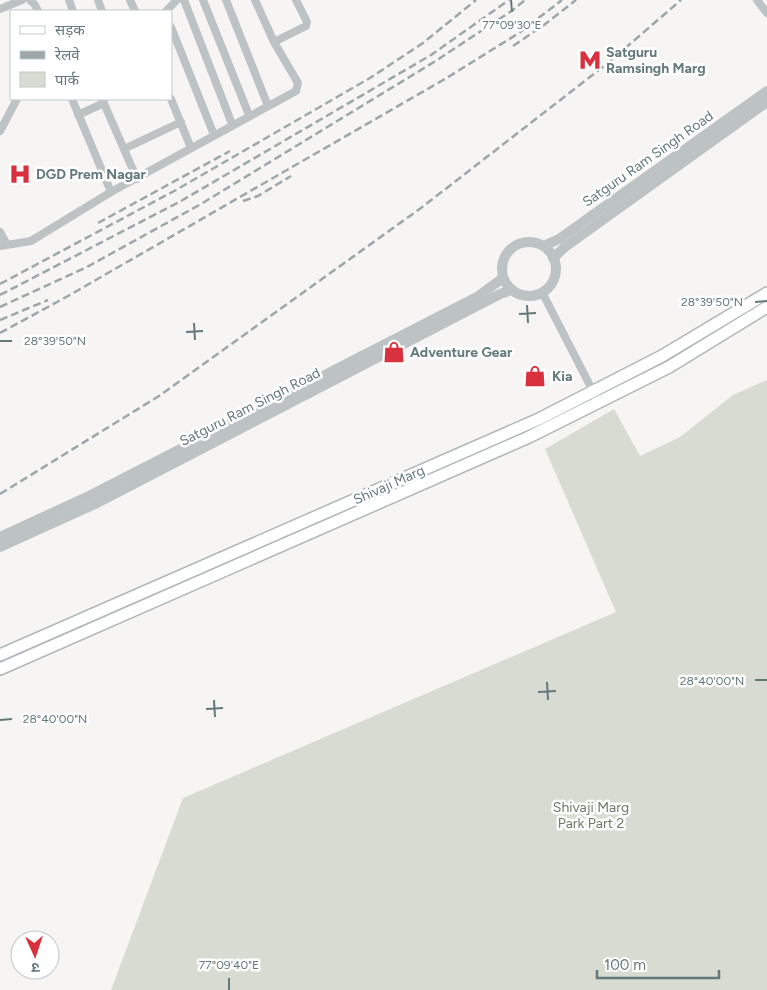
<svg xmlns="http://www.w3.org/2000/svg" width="767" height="990" viewBox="0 0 767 990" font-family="Figtree,'Noto Sans Devanagari',sans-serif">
<rect width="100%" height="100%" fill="#f6f5f3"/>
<!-- green -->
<path fill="#d8dbd2" d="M767,380v610h-656l72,-192 433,-186 -71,-163 69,-40 26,47 40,-19 53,-42z"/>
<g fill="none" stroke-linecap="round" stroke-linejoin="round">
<!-- secondary casing -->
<g stroke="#afb8b9" stroke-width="14">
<g id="secondary">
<path d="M0,655l539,-236 123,-63 105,-63"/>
<path d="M0,669l529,-232 140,-70 98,-60"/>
</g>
</g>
<!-- minor -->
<g stroke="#bdc3c4" stroke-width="8">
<path d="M30,0l5,5 3,6"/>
<path d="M69,0l4,11"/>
<path d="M98,0l4,11"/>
<path d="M130,0l5,11"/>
<path d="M184,0l48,124"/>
<path d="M203,0l46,115"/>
<path d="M226,0l42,106"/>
<path d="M757,0l10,13"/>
<path d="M0,9l22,-9"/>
<path d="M166,11l11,-11"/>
<path d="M171,27l43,108"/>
<path d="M274,42l32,-16 1,-4 -11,-22"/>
<path d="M72,99l39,93"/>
<path d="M102,99l35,80"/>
<path d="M171,99l20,49"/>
<path d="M78,115l26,-12"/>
<path d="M0,131l17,-32"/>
<path d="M124,149l57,-27"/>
<path d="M0,232l6,11"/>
<path d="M0,246l31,-5 80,-49 185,-101 2,-8 -24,-41 -19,-42"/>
<path d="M542,292l57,111"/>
</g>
<!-- tertiary -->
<g stroke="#bdc3c4" stroke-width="10">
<circle cx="529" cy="269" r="27"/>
<path d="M544,246l15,-7 208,-148"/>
<path d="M553,258l12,-11 202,-145"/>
<path d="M0,537l91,-42 386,-198 26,-19"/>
<path d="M0,547l95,-43 405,-210 12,-4"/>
</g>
<!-- secondary -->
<use href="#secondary" stroke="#fff" stroke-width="11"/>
<!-- rail -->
<g stroke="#9da7a9" stroke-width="2.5" stroke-dasharray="8 4" stroke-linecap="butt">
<path d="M513,46l31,-21 32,-25"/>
<path d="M243,201l15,-5 33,-20"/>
<path d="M98,223l132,-72"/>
<path d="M0,284l176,-94 194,-112 53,-35 53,-43"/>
<path d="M0,295l181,-94 250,-146 78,-55"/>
<path d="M0,307l87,-40 114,-63 233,-142 79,-52 12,-10"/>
<path d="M0,320l48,-20"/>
<path d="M0,333l68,-37 377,-217 74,-46 43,-33"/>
<path d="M0,494l159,-98 262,-188 187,-145 73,-63"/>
</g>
</g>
<!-- ticks -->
<path fill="none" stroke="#63797c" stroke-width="2" d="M511,0l1,12M755,302l12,-1M527,305l1,18M519,314l17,-1M194,323l1,17M186,332l17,-1M0,341h12M755,680h12M547,682l1,18M538,692l18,-1M214,700l1,17M206,709l17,-1M0,720l12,-1M229,978v12"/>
<!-- icons -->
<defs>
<g id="metro-bare" transform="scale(1.725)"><path d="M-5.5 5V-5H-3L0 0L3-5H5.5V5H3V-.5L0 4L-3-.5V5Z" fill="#d8303c" stroke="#fff" stroke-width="2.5" paint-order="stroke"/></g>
<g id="hospital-bare" transform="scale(1.725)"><path d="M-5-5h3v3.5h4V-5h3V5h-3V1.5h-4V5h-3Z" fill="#d8303c" stroke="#fff" stroke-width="2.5" paint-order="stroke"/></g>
<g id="shop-bare" transform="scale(1.725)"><path d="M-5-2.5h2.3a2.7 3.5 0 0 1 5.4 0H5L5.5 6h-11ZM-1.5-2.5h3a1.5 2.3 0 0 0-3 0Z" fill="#d8303c" stroke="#fff" stroke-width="2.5" paint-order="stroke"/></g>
</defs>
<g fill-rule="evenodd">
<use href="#metro-bare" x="590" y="60"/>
<use href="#hospital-bare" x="20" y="174"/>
<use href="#shop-bare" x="394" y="352"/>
<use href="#shop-bare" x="535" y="376"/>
</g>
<g text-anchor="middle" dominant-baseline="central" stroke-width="5" stroke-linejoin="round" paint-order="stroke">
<!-- poi labels -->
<g font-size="14" font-weight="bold" fill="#63797c" stroke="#fff" text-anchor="start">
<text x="606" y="52">Satguru<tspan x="606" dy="16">Ramsingh Marg</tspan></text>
<text x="36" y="174">DGD Prem Nagar</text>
<text x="410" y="352">Adventure Gear</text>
<text x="552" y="376">Kia</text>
</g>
<!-- street labels -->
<g font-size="14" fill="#63797c" stroke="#fff">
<text transform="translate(648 159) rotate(-35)">Satguru Ram Singh Road</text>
<text transform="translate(250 407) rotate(-27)">Satguru Ram Singh Road</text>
<text transform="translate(389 485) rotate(-24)">Shivaji Marg</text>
</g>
<!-- park labels -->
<g font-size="14" fill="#6f7a65" stroke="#fff">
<text x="591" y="807">Shivaji Marg<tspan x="591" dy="16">Park Part 2</tspan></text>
</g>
</g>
<g font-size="12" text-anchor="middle" fill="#63797c" stroke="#fff" stroke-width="5" stroke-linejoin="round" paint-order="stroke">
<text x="512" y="29">77°09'30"E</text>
<text x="712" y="306">28°39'50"N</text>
<text x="55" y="345">28°39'50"N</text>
<text x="712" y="685">28°40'00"N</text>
<text x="55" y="723">28°40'00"N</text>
<text x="229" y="969">77°09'40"E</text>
</g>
<!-- legend -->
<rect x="10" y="10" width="162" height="90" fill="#ffffff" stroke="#c1c9cb"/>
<rect x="20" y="26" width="25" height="8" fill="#ffffff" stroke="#c1c9cb"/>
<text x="55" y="35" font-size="15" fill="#63797c">सड़क</text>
<rect x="20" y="51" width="25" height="8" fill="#9da7a9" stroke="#c1c9cb"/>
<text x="55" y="60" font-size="15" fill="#63797c">रेलवे</text>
<rect x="20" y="72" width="25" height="15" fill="#d8dbd2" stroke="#c1c9cb"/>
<text x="55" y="85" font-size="15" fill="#63797c">पार्क</text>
<!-- north arrow -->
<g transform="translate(35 955) rotate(177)"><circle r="24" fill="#ffffff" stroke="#c1c9cb"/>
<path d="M0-4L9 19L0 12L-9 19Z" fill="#d8303c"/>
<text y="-8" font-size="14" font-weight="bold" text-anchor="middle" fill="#63797c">उ</text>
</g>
<!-- scale -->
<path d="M597 970v8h122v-8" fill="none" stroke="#63797c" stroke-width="2.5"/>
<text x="604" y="970" font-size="15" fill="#63797c" stroke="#ffffff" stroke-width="4" paint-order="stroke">100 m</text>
</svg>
